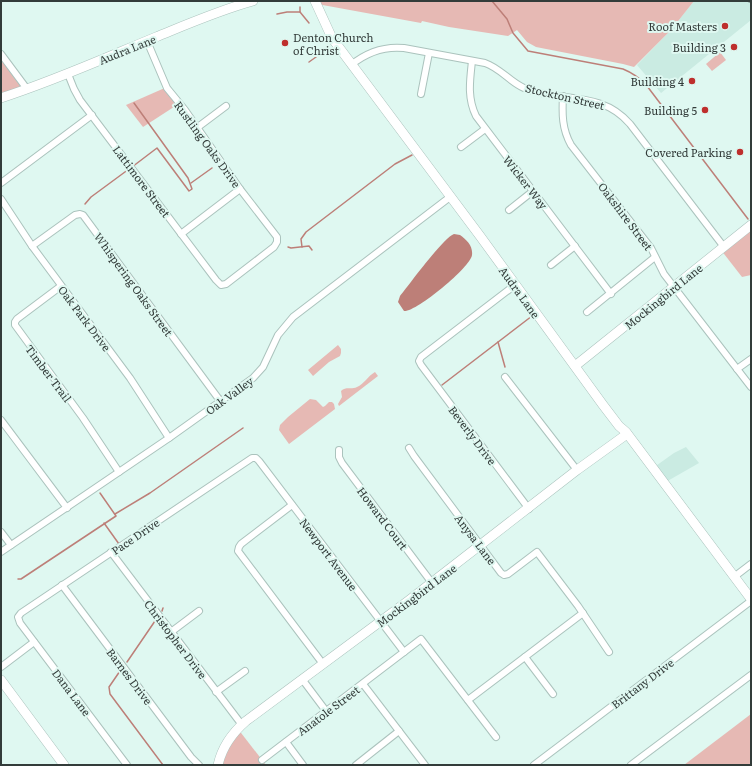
<svg xmlns="http://www.w3.org/2000/svg" width="752" height="766" viewBox="0 0 752 766" font-family="Literata,serif">
<rect width="100%" height="100%" fill="#dff8f1"/>
<!-- built -->
<g fill="#caebe2">
<path d="M694,1h57v19l-90,73 -24,-28 34,-35z"/>
<path d="M686,447l13,16 -35,20 -11,-15 21,-15z"/>
</g>
<!-- green -->
<g fill="#e6b9b4">
<path d="M315,1h379l-23,29 -37,37 -11,-3 -87,-17 -9,-5 -10,-12 -9,6 -59,-9 -27,-6 -1,2 -104,-19z"/>
<path d="M720,52l6,8 -14,11 -6,-7z"/>
<path d="M1,54l26,35 -26,9z"/>
<path d="M167,87l13,16 -37,24 -17,-22z"/>
<path d="M751,225v50l-9,2 -21,-27z"/>
<path d="M338,345l3,4v4l-1,3 -11,6 -16,14 -5,-6z"/>
<path d="M375,372l3,4 -39,30 -1,-2 4,-7 -1,-6c5,-5 10,-1 16,-4 7,-3 11,-11 18,-15z"/>
<path d="M310,399l6,1 7,7 2,-1 4,-4h3l2,2 1,5 -46,35 -10,-14 1,-5 8,-8z"/>
<path d="M751,714v51h-67z"/>
<path d="M238,729l28,36h-48z"/>
</g>
<!-- water -->
<path fill="#bd7f78" d="M454,234l6,1c7,5 13,11 12,20 -1,12 -57,58 -68,56l-6,-9 2,-6c9,-11 43,-58 54,-62z"/>
<g fill="none" stroke-linecap="round" stroke-linejoin="round">
<!-- stream -->
<g stroke="#bd7f78" stroke-width="1.5">
<path d="M492,1l15,18 6,14 15,18 95,18c10,4 17,9 24,17l101,133"/>
<path d="M300,7v5l9,11"/>
<path d="M277,14l10,-2h13"/>
<path d="M309,62l14,-10h10"/>
<path d="M132,167l25,-19 32,43 3,-2 -4,-11 -54,-75"/>
<path d="M191,183l21,-15"/>
<path d="M85,204l6,-7 38,-28"/>
<path d="M288,247l3,1 18,-2 3,4"/>
<path d="M302,247l-1,-8 5,-7 89,-68 17,-9"/>
<path d="M498,342l7,25"/>
<path d="M442,385l90,-69"/>
<path d="M115,514l35,-21 93,-65"/>
<path d="M104,523l15,21"/>
<path d="M18,579h3l95,-63 -16,-23"/>
<path d="M162,611l1,-3"/>
<path d="M127,662l28,-41"/>
<path d="M120,671l-11,16 1,7 53,71"/>
</g>
<!-- street casing -->
<g stroke="#abc3bd" stroke-width="8">
<g id="street">
<path d="M1,54l26,35"/>
<path d="M472,61c-2,19 -5,37 4,55l135,178"/>
<path d="M351,65c16,-13 33,-19 53,-17l81,15c15,5 25,19 39,25 37,15 77,2 106,36l94,123"/>
<path d="M68,74l6,15 6,11 136,180 5,5 5,-1 48,-37 3,-5v-5l-37,-48 -55,-79 -18,-22 -20,-47"/>
<path d="M421,94l8,-41"/>
<path d="M563,96c-1,18 -1,33 8,49l80,103 13,26 87,113"/>
<path d="M198,127l28,-21"/>
<path d="M461,147l24,-18"/>
<path d="M1,183l91,-68"/>
<path d="M1,199l31,47 98,132 39,60"/>
<path d="M509,210l24,-19"/>
<path d="M181,234l59,-45"/>
<path d="M32,246l43,-31 5,-1 3,1 138,187"/>
<path d="M551,265l24,-19"/>
<path d="M515,285l-94,72 -2,4 2,4 108,144"/>
<path d="M61,286l-44,33 -2,3v3l68,93 36,54"/>
<path d="M587,312l68,-55"/>
<path d="M737,369l14,-10"/>
<path d="M505,377l72,93"/>
<path d="M1,420l66,88"/>
<path d="M409,448l5,8 87,117 3,2 4,-1 29,-22 41,54 31,46"/>
<path d="M339,450v7l3,6 90,120"/>
<path d="M292,505l-51,39 -2,3 -1,4 85,113"/>
<path d="M1,532l10,13"/>
<path d="M1,552l168,-114 84,-60 10,-11 15,-32 15,-18 157,-120"/>
<path d="M111,552l131,173"/>
<path d="M734,577l17,-13"/>
<path d="M62,585l129,172 8,8"/>
<path d="M171,632l28,-21"/>
<path d="M525,657l28,37"/>
<path d="M1,667l33,-25"/>
<path d="M302,679l24,32"/>
<path d="M363,684l62,81"/>
<path d="M216,692l29,-21"/>
<path d="M468,700l115,-87"/>
<path d="M286,742l17,23"/>
<path d="M262,760l159,-121 75,98"/>
<path d="M127,765l-107,-142 -2,-6 3,-4 231,-155h4l3,3 145,191"/>
<path d="M356,765l43,-34"/>
<path d="M534,765l217,-164"/>
<path d="M631,765l120,-90"/>
</g>
</g>
<!-- secondary casing -->
<g stroke="#abc3bd" stroke-width="10">
<g id="secondary">
<path d="M315,1l17,37 148,198 123,169 16,21 7,6 125,167"/>
<path d="M1,98c53,-17 104,-40 155,-61 32,-13 64,-27 97,-36"/>
<path d="M575,366l176,-141"/>
<path d="M1,680l63,85"/>
<path d="M218,765c4,-18 14,-32 28,-44l162,-120 169,-131 50,-36"/>
</g>
</g>
<!-- street -->
<use href="#street" stroke="#fff" stroke-width="6"/>
<!-- secondary -->
<use href="#secondary" stroke="#fff" stroke-width="9"/>
<!-- rail casing -->
<g stroke="#778682" stroke-width="3">
<path id="rail" d="M749,1l2,1"/>
</g>
<!-- rail -->
<use href="#rail" stroke="#dff8f1" stroke-width="1.5" stroke-dasharray="4.5" stroke-linecap="butt"/>
</g>
<!-- markers -->
<g fill="#be2f2d" stroke="#dff8f1" stroke-width="1.5">
<circle cx="725" cy="26" r="4"/>
<circle cx="285" cy="43" r="4"/>
<circle cx="734" cy="47" r="4"/>
<circle cx="692" cy="81" r="4"/>
<circle cx="705" cy="110" r="4"/>
<circle cx="740" cy="152" r="4"/>
</g>
<g text-anchor="middle" dominant-baseline="central" stroke-width="4" stroke-linejoin="round" paint-order="stroke">
<!-- poi labels -->
<g font-size="11" fill="#333c3a" stroke="#dff8f1" text-anchor="end">
<text x="717" y="26">Roof Masters</text>
<text x="293" y="37" text-anchor="start">Denton Church<tspan x="293" dy="13">of Christ</tspan></text>
<text x="726" y="47">Building 3</text>
<text x="684" y="81">Building 4</text>
<text x="697" y="110">Building 5</text>
<text x="732" y="152">Covered Parking</text>
</g>
<!-- street labels -->
<g font-size="11" fill="#333c3a" stroke="#dff8f1">
<text transform="translate(127 49) rotate(-22)">Audra Lane</text>
<text transform="translate(565 96) rotate(13)">Stockton Street</text>
<text transform="translate(208 144) rotate(54)">Rustling Oaks Drive</text>
<text transform="translate(142 181) rotate(53)">Lattimore Street</text>
<text transform="translate(526 182) rotate(52)">Wicker Way</text>
<text transform="translate(626 216) rotate(53)">Oakshire Street</text>
<text transform="translate(134 284) rotate(54)">Whispering Oaks Street</text>
<text transform="translate(520 292) rotate(54)">Audra Lane</text>
<text transform="translate(663 296) rotate(-39)">Mockingbird Lane</text>
<text transform="translate(85 318) rotate(53)">Oak Park Drive</text>
<text transform="translate(49 373) rotate(53)">Timber Trail</text>
<text transform="translate(229 395) rotate(-36)">Oak Valley</text>
<text transform="translate(473 435) rotate(53)">Beverly Drive</text>
<text transform="translate(383 518) rotate(53)">Howard Court</text>
<text transform="translate(135 536) rotate(-34)">Pace Drive</text>
<text transform="translate(476 539) rotate(53)">Anysa Lane</text>
<text transform="translate(329 554) rotate(53)">Newport Avenue</text>
<text transform="translate(416 595) rotate(-37)">Mockingbird Lane</text>
<text transform="translate(176 639) rotate(53)">Christopher Drive</text>
<text transform="translate(130 676) rotate(53)">Barnes Drive</text>
<text transform="translate(642 683) rotate(-37)">Brittany Drive</text>
<text transform="translate(72 692) rotate(53)">Dana Lane</text>
<text transform="translate(328 710) rotate(-37)">Anatole Street</text>
</g>
</g>
<!-- border -->
<rect width="752" height="766" fill="none" stroke="#333c3a" stroke-width="4"/>
</svg>
